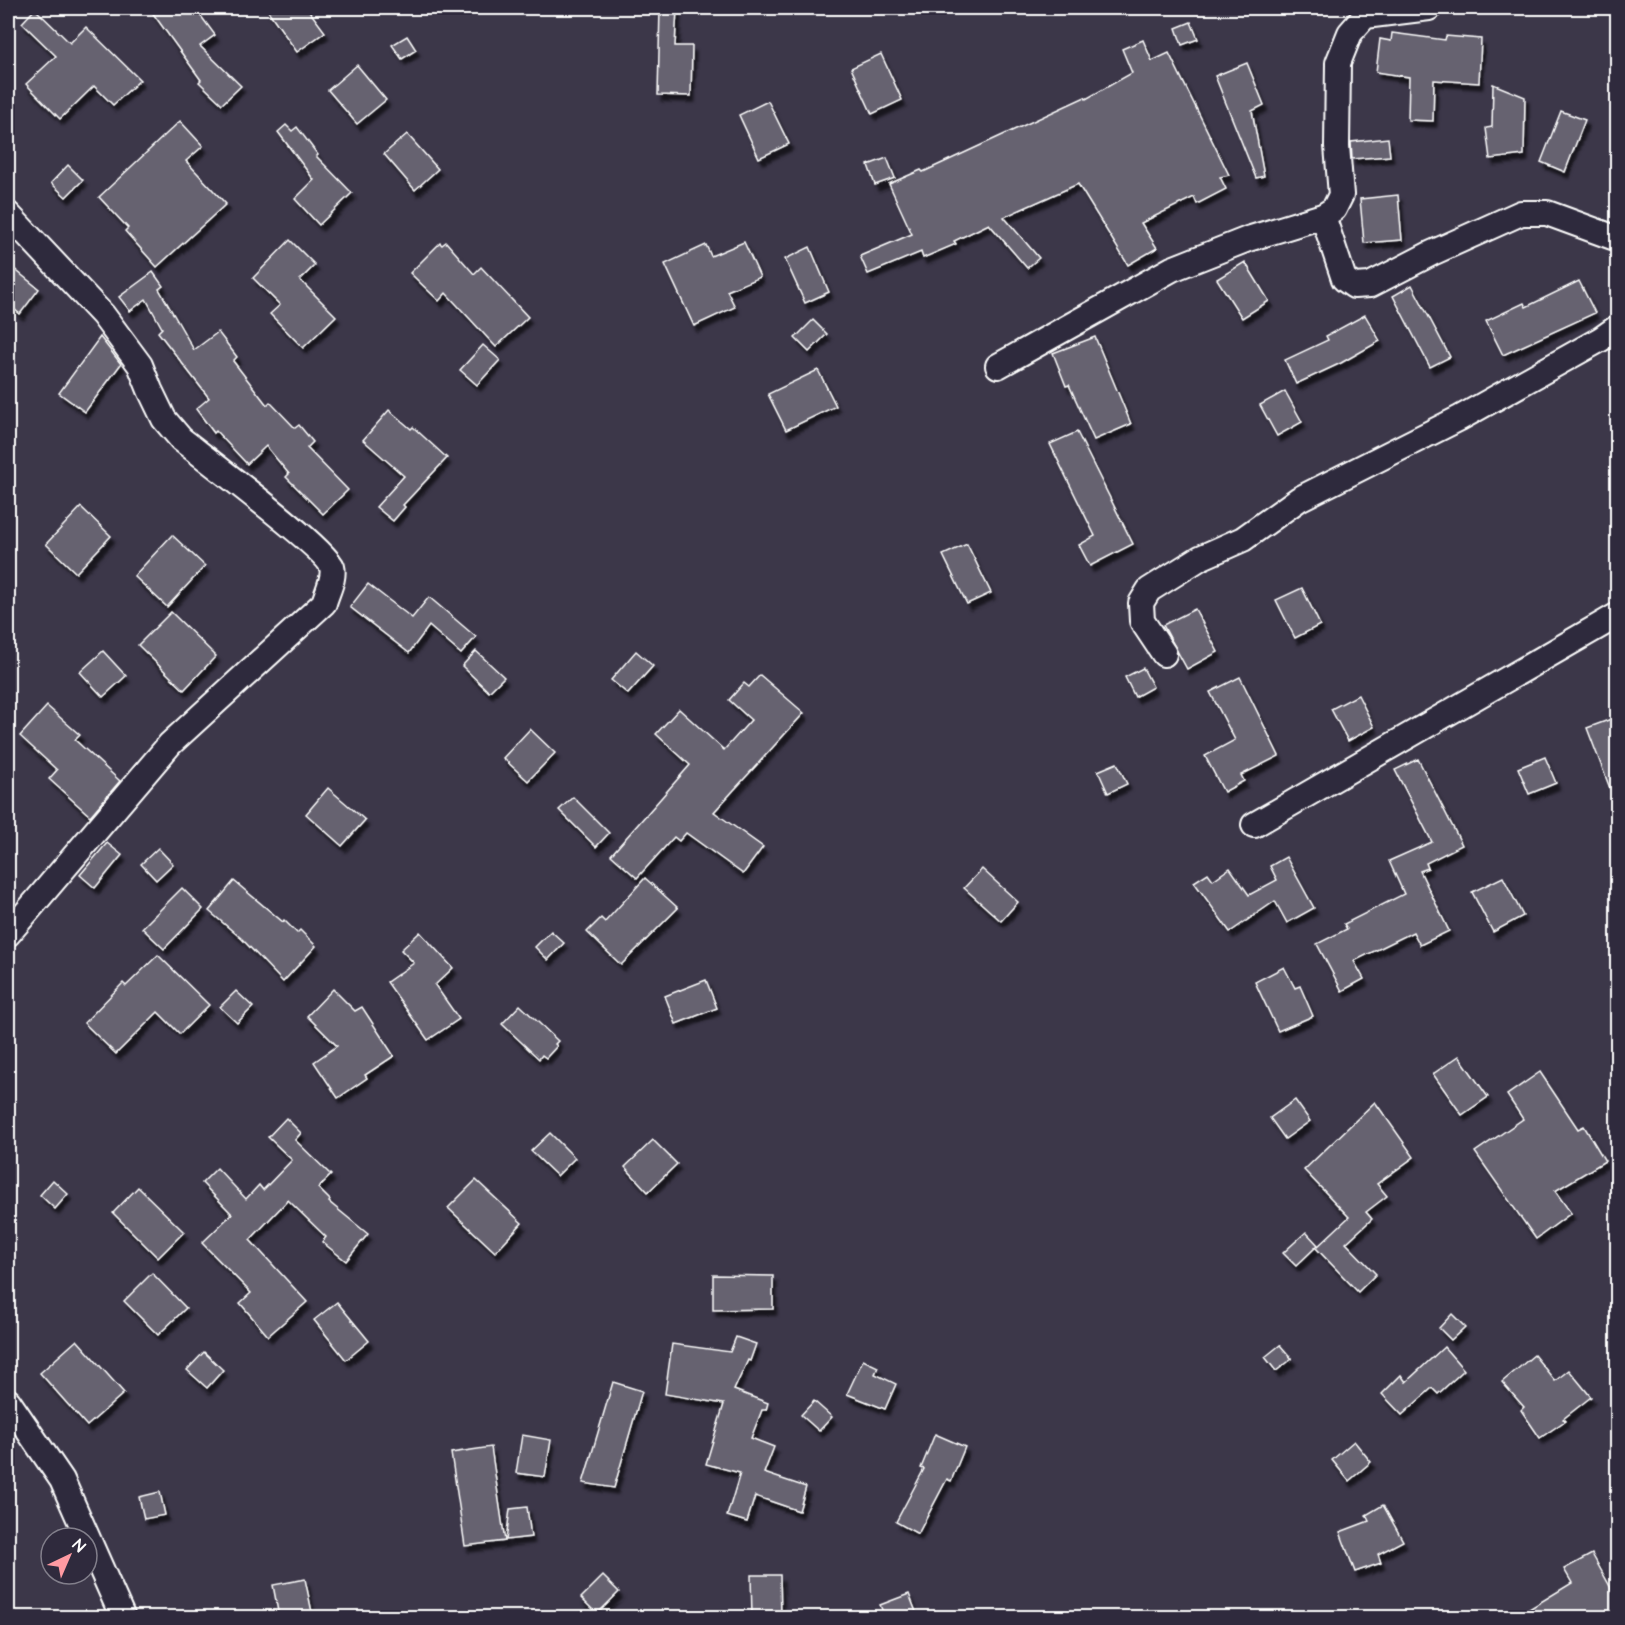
<svg xmlns="http://www.w3.org/2000/svg" width="1625" height="1625" viewBox="0 0 1625 1625" font-family="'Architects Daughter',sans-serif">
<defs>
<filter id="shadow"><feDropShadow dx="3.5" dy="6" stdDeviation="1.5" flood-color="#0009"/></filter>
</defs>
<rect width="100%" height="100%" fill="#3c3749"/>
<filter id="ink" filterUnits="userSpaceOnUse"><feTurbulence type="fractalNoise" baseFrequency=".0167" numOctaves="2"/><feDisplacementMap in="SourceGraphic" scale="12" xChannelSelector="R" yChannelSelector="G"/><feConvolveMatrix kernelMatrix="1 2 1 2 8 2 1 2 1" color-interpolation-filters="sRGB"/></filter>
<g filter="url(#ink)">
<!-- building -->
<g fill="#666270" stroke="#fff" stroke-width="1.5" filter="url(#shadow)">
<path d="M149,8h46l20,27 -15,11 41,40 -19,18 -23,-22 2,-2z"/>
<path d="M266,8h41l18,24 -28,20z"/>
<path d="M660,8h17l-2,38h17l-1,50 -33,-1z"/>
<path d="M35,9l35,34 16,-16 54,53 -27,25 -19,-19 -34,33 -34,-35 30,-28 -34,-33z"/>
<path d="M1191,22l7,17 -16,6 -6,-17z"/>
<path d="M1392,33l53,7 1,-4 35,3 -2,44 -45,-3 -1,41 -25,-1 1,-43 -33,-5 4,-33 11,2z"/>
<path d="M407,36l9,14 -14,9 -10,-14z"/>
<path d="M1143,40l9,21 17,-8 60,122 -9,2 6,12 -29,15 -3,-7 -53,26 16,25 -29,17 -50,-81 -74,33 35,41 -12,10 -38,-44 -35,17 2,3 -33,14 -2,-6 -53,22 -8,-18 52,-22 -23,-50 32,-14 2,2 162,-75 1,2 46,-26 -10,-24z"/>
<path d="M881,54l21,46 -30,14 -21,-46z"/>
<path d="M1247,63l17,42 -12,6 12,65 -8,2 -41,-102z"/>
<path d="M357,65l29,35 -29,24 -29,-34z"/>
<path d="M1493,84l32,13 -1,58 -34,4 -4,-31 6,-1z"/>
<path d="M768,101l21,43 -30,14 -20,-43z"/>
<path d="M1561,111l24,9 -20,52 -24,-10z"/>
<path d="M180,121l23,25 -17,15 40,43 -69,63 -32,-36 3,-3 -29,-31z"/>
<path d="M286,125l6,6 5,-4 21,28 -2,1 36,37 -33,32 -24,-26 19,-19 -36,-48z"/>
<path d="M407,134l31,35 -23,21 -31,-36z"/>
<path d="M1388,138l2,18 -38,3 -1,-17z"/>
<path d="M887,158l8,20 -20,7 -7,-20z"/>
<path d="M68,165l15,15 -17,17 -15,-14z"/>
<path d="M1398,195l4,45 -38,3 -4,-44z"/>
<path d="M290,240l25,25 -15,15 36,36 -33,32 -33,-34 10,-9 -27,-27z"/>
<path d="M446,242l28,32 7,-7 47,50 -32,30 -50,-54 -7,8 -29,-28 30,-30 2,2z"/>
<path d="M744,242l16,35 -33,14 8,16 -41,19 -29,-62 41,-19 5,11z"/>
<path d="M810,247l19,45 -24,11 -20,-44z"/>
<path d="M1245,262l24,39 -27,17 -25,-39z"/>
<path d="M8,264l31,25 -19,25 -12,-10z"/>
<path d="M153,272l10,14 -4,3 35,61 24,-18 19,25 -4,4 34,44 3,-3 25,26 4,-3 14,17 -6,6 41,42 -25,24 -37,-37 3,-3 -23,-28 -19,18 -31,-33 -2,2 -18,-24 13,-11 -51,-66 4,-4 -16,-29 -16,12 -11,-14z"/>
<path d="M1579,281l16,32 -92,42 -17,-34 38,-18 2,4z"/>
<path d="M1412,285l38,72 -20,10 -37,-71z"/>
<path d="M1365,315l15,26 -39,22 -45,21 -11,-24 43,-20 -2,-4z"/>
<path d="M813,320l14,14 -18,18 -14,-14z"/>
<path d="M100,337l21,27 -36,48 -26,-19z"/>
<path d="M1095,337l36,87 -37,16 -25,-55 -3,1 -13,-33z"/>
<path d="M483,345l17,15 -23,25 -17,-15z"/>
<path d="M818,370l18,36 -50,24 -18,-36z"/>
<path d="M1285,391l17,31 -25,14 -17,-31z"/>
<path d="M389,410l22,19 2,-2 34,31 -44,47 2,2 -12,14 -17,-14 28,-31 -41,-36z"/>
<path d="M1077,432l56,112 -43,22 -11,-21 16,-9 -45,-92z"/>
<path d="M81,507l30,29 -35,37 -30,-29z"/>
<path d="M172,535l33,31 -38,41 -33,-31z"/>
<path d="M967,544l24,49 -24,11 -24,-49z"/>
<path d="M368,584l44,34 17,-21 47,40 -15,17 -32,-28 -20,27 -59,-46z"/>
<path d="M1302,588l18,37 -25,13 -19,-38z"/>
<path d="M1195,609l23,43 -31,17 -24,-44z"/>
<path d="M171,612l45,44 -32,34 -46,-45z"/>
<path d="M103,651l23,25 -23,21 -23,-25z"/>
<path d="M476,651l28,26 -15,15 -27,-26z"/>
<path d="M636,651l17,15 -25,28 -17,-14z"/>
<path d="M1143,668l10,19 -18,10 -10,-20z"/>
<path d="M760,675l44,38 -90,99 49,35 -20,27 -57,-41 -7,8 -5,-4 -37,41 -26,-23 79,-90 -34,-31 23,-25 45,41 27,-30 -22,-20 15,-17 5,4z"/>
<path d="M1240,677l39,79 -38,19 3,6 -20,11 -19,-36 30,-16 -25,-48z"/>
<path d="M1358,695l16,32 -26,14 -17,-32z"/>
<path d="M47,706l33,29 -5,5 45,41 -30,35 -41,-37 8,-9 -37,-34z"/>
<path d="M1614,718l3,9 -1,77 -29,-76z"/>
<path d="M530,729l25,24 -27,28 -25,-23z"/>
<path d="M1545,757l11,26 -27,11 -11,-26z"/>
<path d="M1418,759l44,86 -36,18 2,5 -8,3 29,60 -29,14 -7,-13 -59,29 10,18 -22,12 -25,-47 30,-15 -3,-5 60,-30 -15,-33 43,-19 -37,-72z"/>
<path d="M1117,763l10,21 -19,9 -10,-22z"/>
<path d="M328,788l37,32 -23,26 -36,-32z"/>
<path d="M573,797l36,36 -13,14 -37,-37z"/>
<path d="M107,843l15,12 -27,33 -15,-13z"/>
<path d="M158,848l15,16 -17,16 -15,-16z"/>
<path d="M1286,857l28,51 -27,15 -12,-22 -45,31 -36,-50 14,-9 5,7 17,-12 19,27 28,-15 -7,-14z"/>
<path d="M982,869l36,33 -17,19 -37,-33z"/>
<path d="M1503,877l20,39 -30,16 -21,-40z"/>
<path d="M645,878l33,30 -57,57 -34,-33 14,-14 4,4z"/>
<path d="M234,881l49,41 1,-2 13,13 3,-3 16,16 -33,36 -41,-43 -33,-28z"/>
<path d="M182,888l21,21 -39,40 -22,-21z"/>
<path d="M551,931l13,12 -16,17 -13,-13z"/>
<path d="M420,932l33,36 -18,17 24,34 -31,21 -41,-58 27,-19 -13,-13z"/>
<path d="M158,955l51,50 -29,29 -22,-22 -42,42 -32,-31 39,-40 3,3z"/>
<path d="M1284,967l11,21 5,-2 13,30 -35,15 -23,-49z"/>
<path d="M706,980l11,28 -41,16 -11,-28z"/>
<path d="M333,989l22,22 7,-4 32,49 -29,19 2,3 -29,20 -24,-36 23,-16 -30,-30z"/>
<path d="M236,991l17,16 -16,16 -17,-16z"/>
<path d="M520,1005l38,36 -3,3 2,2 -11,12 -4,-3 -3,4 -37,-35z"/>
<path d="M1459,1056l29,41 -26,18 -29,-41z"/>
<path d="M1540,1072l38,57 6,-3 21,35 -50,30 16,22 -35,26 -61,-87 48,-33 -16,-24z"/>
<path d="M1295,1100l15,21 -25,18 -15,-21z"/>
<path d="M1375,1102l39,55 -37,27 10,12 -21,16 6,7 -26,24 30,31 -18,18 -42,-44 33,-31 -45,-47z"/>
<path d="M286,1118l15,15 -6,7 36,35 -13,13 12,12 -1,2 39,32 -22,27 -24,-19 4,-5 -38,-37 -38,40 57,62 -39,34 -28,-33 11,-10 -49,-50 30,-29 -30,-31 15,-15 29,31 13,-14 4,5 29,-30 -24,-23z"/>
<path d="M550,1133l25,25 -18,18 -26,-25z"/>
<path d="M653,1140l24,24 -29,28 -23,-25z"/>
<path d="M53,1180l15,14 -13,15 -15,-14z"/>
<path d="M476,1180l46,43 -27,29 -47,-44z"/>
<path d="M138,1187l46,45 -26,26 -45,-45z"/>
<path d="M1306,1232l12,13 -22,21 -13,-13z"/>
<path d="M152,1273l34,35 -28,27 -34,-34z"/>
<path d="M713,1275l60,1v33l-60,1z"/>
<path d="M337,1302l32,39 -23,19 -32,-40z"/>
<path d="M1452,1314l13,13 -14,13 -12,-12z"/>
<path d="M736,1337l20,7 -6,17 -2,-1 -14,30 34,13 -2,7h-4l-11,28 23,9 -10,26 42,14 -7,24 -44,-15 -8,26 -20,-6 13,-43 -34,-9 18,-60 -59,-10 7,-50 58,8z"/>
<path d="M77,1340l47,53 -37,33 -47,-53z"/>
<path d="M1280,1345l12,14 -16,12 -11,-14z"/>
<path d="M1444,1347l20,23 -26,24 -6,-6 -30,27 -20,-21 19,-19 5,7z"/>
<path d="M204,1352l19,18 -16,18 -20,-18z"/>
<path d="M1534,1355l21,26 14,-11 22,27 -28,22 2,2 -25,17 -19,-28 3,-3 -22,-25z"/>
<path d="M863,1360l15,7 -3,7 21,10 -11,25 -38,-15z"/>
<path d="M613,1382l29,9 -28,97 -31,-5z"/>
<path d="M814,1401l18,16 -13,14 -18,-16z"/>
<path d="M935,1434l30,13 -14,34 -4,-2 -29,55 -22,-12 28,-53 -3,-1z"/>
<path d="M522,1435l29,5 -6,37 -29,-4z"/>
<path d="M1354,1441l17,21 -22,19 -17,-21z"/>
<path d="M491,1447l14,94 -40,5 -14,-93z"/>
<path d="M160,1492l5,23 -21,4 -5,-22z"/>
<path d="M1383,1505l20,36 -25,13 3,9 -26,9 -15,-40 29,-11 -3,-6z"/>
<path d="M527,1507l4,30 -25,3 4,-31z"/>
<path d="M1592,1554l25,45v18h-101l56,-34 -8,-14z"/>
<path d="M751,1575h29l1,42h-29z"/>
<path d="M603,1576l16,16 -22,22 -16,-16z"/>
<path d="M305,1579l8,38h-34l-6,-32z"/>
<path d="M909,1594l9,23h-33l-5,-12z"/>
</g>
<g fill="none" stroke-linecap="round" stroke-linejoin="round">
<!-- minor casing -->
<g stroke="#fff" stroke-width="28">
<g id="minor">
<path d="M8,214l95,101 37,50 10,25 14,29 17,20c24,19 145,110 151,128 3,11 -5,25 -8,36l-154,141 -162,190"/>
<path d="M1323,216l21,63 10,7 16,-1 62,-32 89,-40h26l71,26"/>
<path d="M998,366l174,-97 76,-30 75,-23 11,-7 7,-14 -4,-49 1,-83 12,-30 15,-17 64,-8"/>
<path d="M1164,654l-22,-33 -1,-18 8,-13 51,-32 43,-19 56,-40 161,-81 141,-79 17,-12"/>
<path d="M1254,825l364,-210"/>
<path d="M8,1401l54,79 61,138"/>
</g>
</g>
<!-- minor -->
<use href="#minor" stroke="#2f2a3d" stroke-width="24"/>
</g>
</g>
<!-- margin -->
<rect width="1625" height="1625" fill="none" stroke="#2f2a3d" stroke-width="30"/>
<rect x="15" y="15" width="1595" height="1595" fill="none" stroke="#fff" stroke-width="2" filter="url(#ink)"/>
<!-- north arrow -->
<g transform="translate(69 1556) rotate(44)"><circle r="28" fill="#2f2a3d" stroke="#827f8b" stroke-width="1.5"/>
<path d="M0-4.5L10 22L0 15L-10 22Z" fill="#ff9aa2"/>
<text y="-9" font-size="16" font-weight="bold" text-anchor="middle" fill="#ffffff">N</text>
</g>
</svg>
